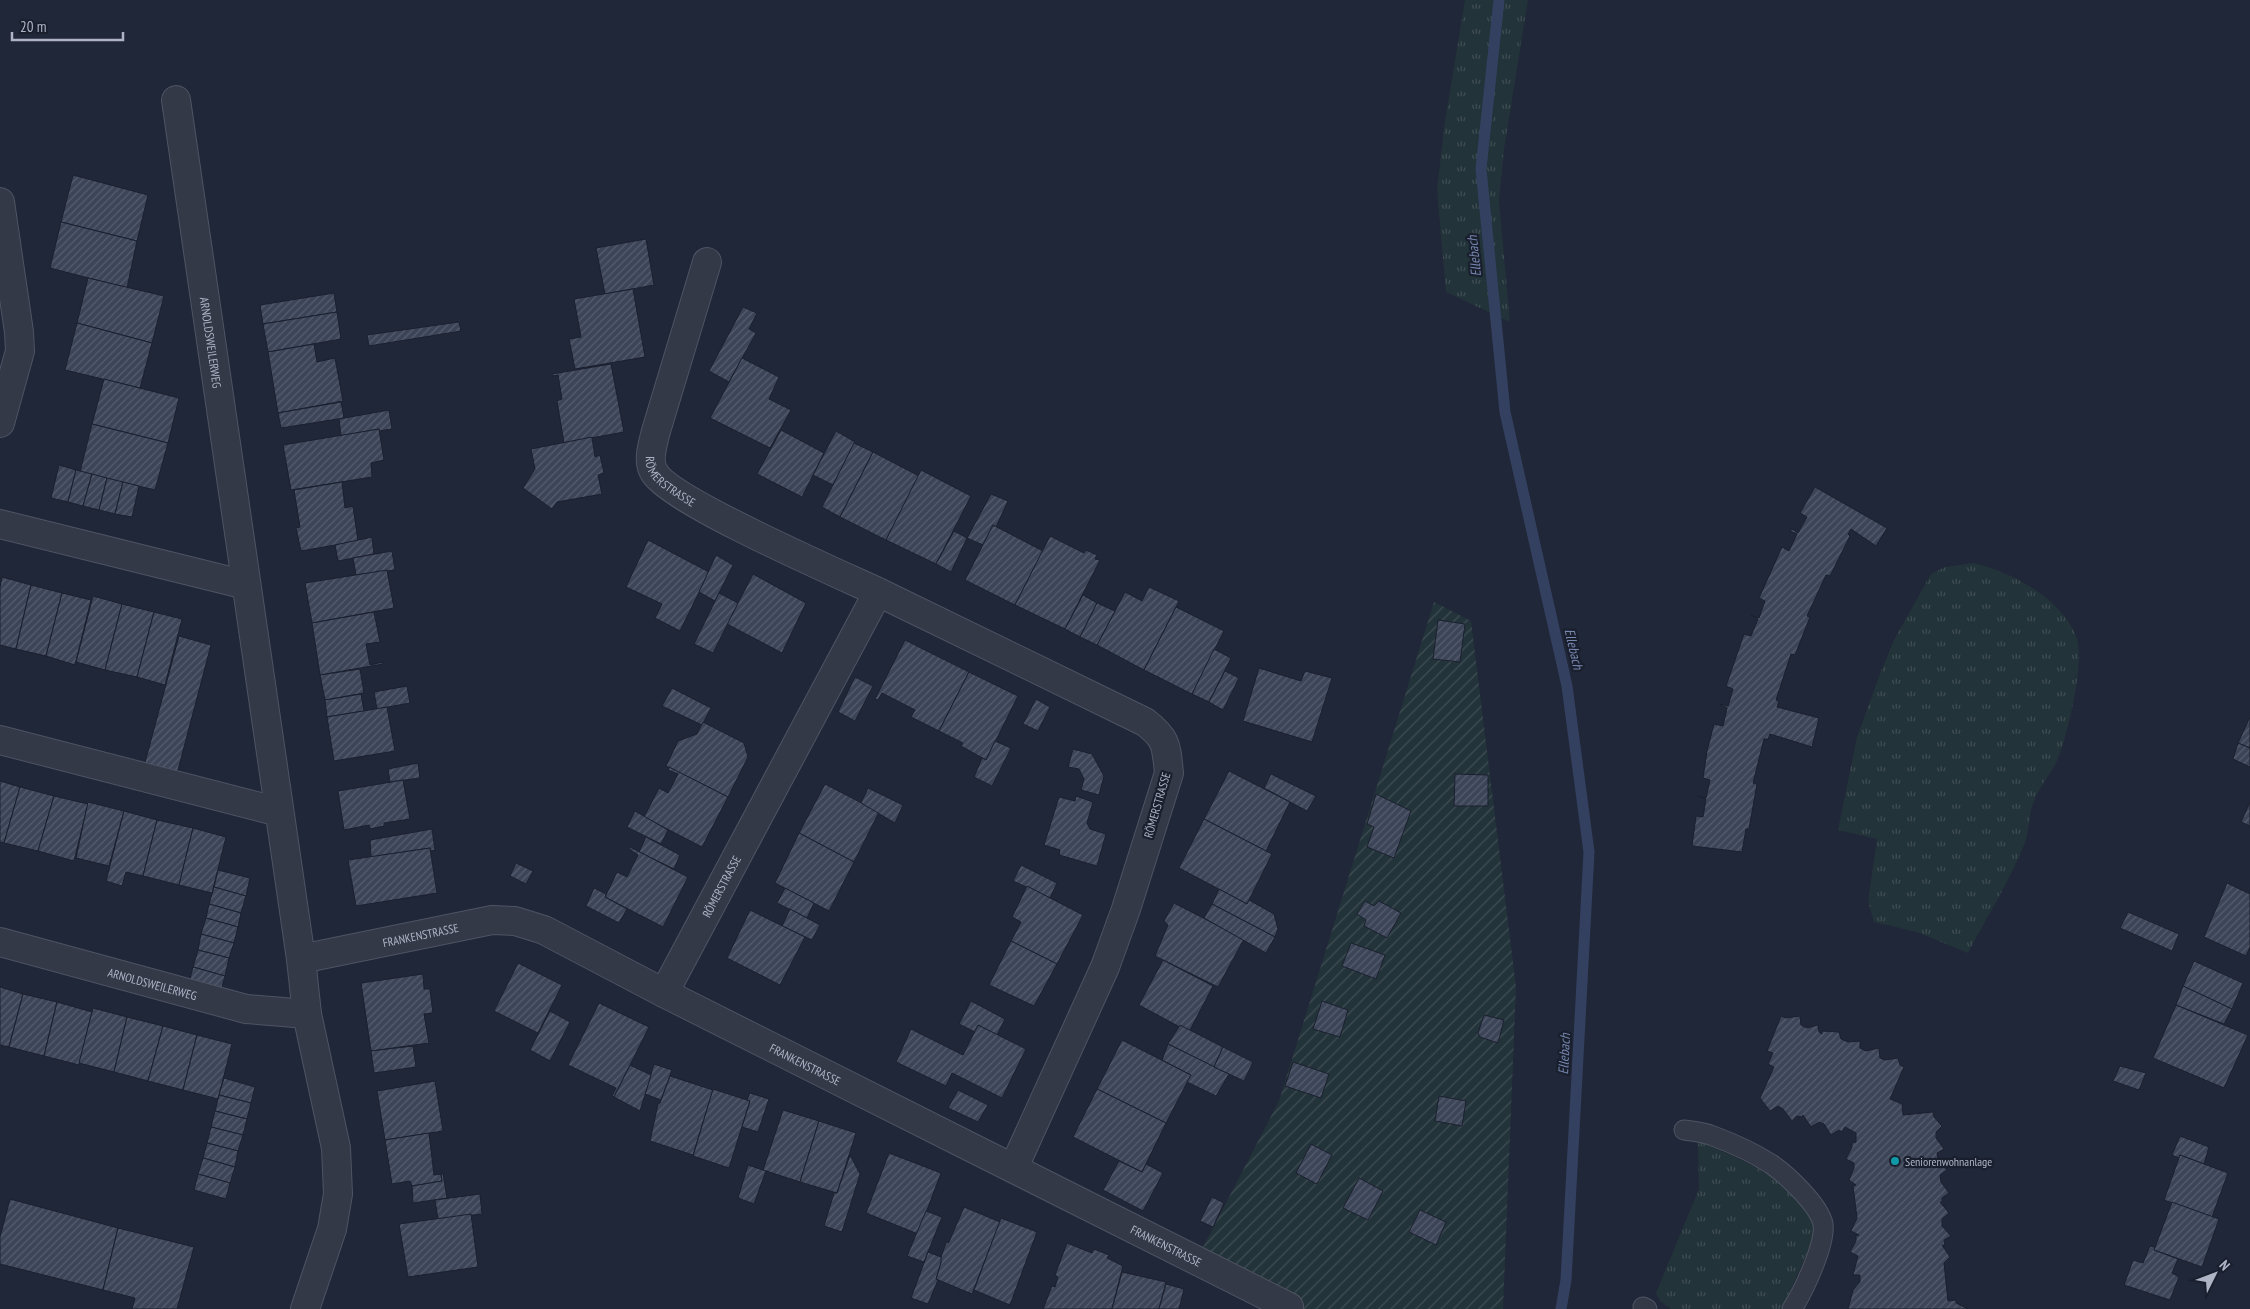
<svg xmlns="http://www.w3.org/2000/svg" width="2250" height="1309" viewBox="0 0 2250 1309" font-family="'PT Sans Narrow',sans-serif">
<defs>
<pattern id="grass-tufts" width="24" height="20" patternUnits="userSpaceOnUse" patternTransform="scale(1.25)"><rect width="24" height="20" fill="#223339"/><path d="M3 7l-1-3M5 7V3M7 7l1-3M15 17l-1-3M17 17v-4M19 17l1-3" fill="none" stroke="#404e54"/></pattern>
<pattern id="garden-furrows" width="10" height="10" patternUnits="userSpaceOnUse" patternTransform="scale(1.25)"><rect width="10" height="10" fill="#223339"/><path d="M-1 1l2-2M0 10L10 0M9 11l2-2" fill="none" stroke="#404e54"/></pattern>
<pattern id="building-hatch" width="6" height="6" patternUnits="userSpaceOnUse" patternTransform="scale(1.25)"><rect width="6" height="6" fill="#3c4458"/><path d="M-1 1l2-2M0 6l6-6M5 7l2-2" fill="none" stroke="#565d6e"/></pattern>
</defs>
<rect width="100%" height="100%" fill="#202738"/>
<!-- grass -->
<g fill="url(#grass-tufts)">
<path d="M1465,0h63l-24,149 -5,52 11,121 -64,-30 -9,-102 8,-69z"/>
<path d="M1974,563c37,9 87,35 102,73 10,23 -9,102 -19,125 -7,14 -18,26 -23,40 -6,14 -4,30 -10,44 -15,37 -37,72 -56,108l-51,-21 -43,-10 -6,-21 9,-62 -39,-9 19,-93 23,-63 14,-34 37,-66 14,-7z"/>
<path d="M1698,1141c40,17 80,32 107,68 6,8 11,14 11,24l-34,76h-111l-11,-8 -4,-8 43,-104z"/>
</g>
<!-- garden -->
<path fill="url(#garden-furrows)" d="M1434,602l37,19 45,366 -13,322h-221l-80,-60 77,-148z"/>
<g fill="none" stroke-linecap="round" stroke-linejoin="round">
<!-- stream -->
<path stroke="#344060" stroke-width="11" d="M1499,0l-18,169 24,243 62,274 22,166 -23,428 -5,29"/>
</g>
<!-- building -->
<g fill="url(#building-hatch)" stroke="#1b202f">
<path d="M73,175l75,20 -11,46 -76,-19z"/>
<path d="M61,222l76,19 -10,47 -77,-20z"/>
<path d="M646,239l8,46 -49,9 -9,-46z"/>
<path d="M88,278l76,18 -12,47 -75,-20z"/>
<path d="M633,289l12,68 -70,12 -6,-30 12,-2 -7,-38z"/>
<path d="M334,293l3,19 -74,12 -3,-19z"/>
<path d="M743,307l14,6 -8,16 7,4 -27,49 -20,-11z"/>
<path d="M337,312l4,27 -73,13 -5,-28z"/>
<path d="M459,322l2,9 -92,15 -2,-11z"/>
<path d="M77,323l75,20 -12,45 -75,-18z"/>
<path d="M314,344l3,18 18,-4 8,43 -65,12 -10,-61z"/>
<path d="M742,358l37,19 -10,22 22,11 -21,38 -60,-30z"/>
<path d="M611,364l13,68 -60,11 -7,-42 5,-2 -4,-24 -6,1v-2z"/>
<path d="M104,379l75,19 -11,45 -76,-19z"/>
<path d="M341,402l3,16 -63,10 -3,-15z"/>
<path d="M389,410l3,19 -13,2v-2l-38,7 -2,-17z"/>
<path d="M92,424l76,19 -13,47 -75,-18z"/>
<path d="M379,429l5,31 -13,3 1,14 -81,13 -8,-45z"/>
<path d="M781,430l43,23 -22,44 -45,-23z"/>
<path d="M836,431l19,11 -22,43 -20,-10z"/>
<path d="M592,437l3,20 5,-2 4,18 -6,2 4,19 -45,8 -5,7 -29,-21 12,-19 -4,-20z"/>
<path d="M854,443l19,9 -33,65 -18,-10z"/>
<path d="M873,452l46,24 -33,64 -46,-23z"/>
<path d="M59,465l17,5 -8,32 -17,-4z"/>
<path d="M76,470l16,4 -9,32 -15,-4z"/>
<path d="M921,470l50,26 -35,68 -50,-24z"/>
<path d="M92,474l15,4 -8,32 -16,-4z"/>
<path d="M107,478l16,4 -8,32 -16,-4z"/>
<path d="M123,482l16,4 -7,31 -17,-3z"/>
<path d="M342,482l3,26 8,-2 5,35 -57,10 -5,-23 4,-1 -6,-37z"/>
<path d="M1815,487l72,41 -11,18 -25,-17 -3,5 2,2 -20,40 -4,-1 -19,41 3,1 -15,38 -4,-1 -15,46 3,1 -2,6 42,11 -7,29 -42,-13 -2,5h-4l-11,44 4,1 -8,45h-3l-4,23 -50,-6 4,-30 7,1 3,-18 -9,-3 9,2 4,-18 -7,-2 4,-27 7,-27 9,2 4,-18 -7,-4 8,2 5,-17 -7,-3 18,-52 7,2 7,-17 -7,-4 8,3 6,-17 -6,-3 23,-51 7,4 8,-17 -7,-3 2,-2 6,4 9,-16 -7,-4z"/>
<path d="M991,494l17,7 -12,26 -3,-2 -10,20 -16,-7z"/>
<path d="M993,525l50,26 -28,54 -50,-25z"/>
<path d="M954,531l13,7 -16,34 -15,-8z"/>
<path d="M1050,536l34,17 2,-3 11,5 -2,4 5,1 -35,69 -50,-24z"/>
<path d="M372,537l2,17 -36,7 -3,-16z"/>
<path d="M648,540l61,32 -29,59 -25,-13 7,-14 -36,-17z"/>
<path d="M392,551l3,19 -39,5 -3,-17z"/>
<path d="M716,555l17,10 -18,36 -16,-9z"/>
<path d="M387,570l7,38 -82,15 -7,-40z"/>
<path d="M753,574l53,29 -24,50 -55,-29z"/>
<path d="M2,577l29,8 -15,64 -16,-4v-58z"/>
<path d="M31,585l31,8 -16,63 -30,-7z"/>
<path d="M1149,587l30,14 -35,69 -47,-25 28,-53 17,9z"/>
<path d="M62,593l29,7 -16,65 -29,-9z"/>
<path d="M719,593l19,10 -25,50 -19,-9z"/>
<path d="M1083,595l14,8 -17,34 -15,-8z"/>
<path d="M93,596l29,8 -17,66 -29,-8z"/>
<path d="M1097,603l18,8 -18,34 -17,-8z"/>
<path d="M122,604l32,8 -17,65 -32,-7z"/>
<path d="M1176,607l48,24 -32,63 -48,-24z"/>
<path d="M154,612l28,7 -17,66 -28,-8z"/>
<path d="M374,612l6,30 -14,2 4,21 13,-3v2l-63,11 -8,-52z"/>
<path d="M1438,620l27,4 -5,38 -27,-3z"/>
<path d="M179,636l32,9 -34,129 -33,-8z"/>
<path d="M905,640l64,32 -30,59 -28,-14 4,-7 -33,-17 -4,7 -3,-1z"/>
<path d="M1214,649l17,9 -22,44 -17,-8z"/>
<path d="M1259,668l42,13 4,-10 27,7 -20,64 -69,-21z"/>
<path d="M360,669l4,24 -39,7 -5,-25z"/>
<path d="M1225,671l14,7 -16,32 -14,-8z"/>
<path d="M969,672l49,24 -32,64 -25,-14 2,-3 -24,-12z"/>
<path d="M855,677l18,9 -18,35 -17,-9z"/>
<path d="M407,686l3,17 -33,6 -3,-17z"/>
<path d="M672,688l39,20 -9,17 -40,-19z"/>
<path d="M361,694l3,17 -37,6 -2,-17z"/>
<path d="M1036,699l14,8 -12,24 -15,-7z"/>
<path d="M387,707l8,44 -61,10 -7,-44z"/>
<path d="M2250,717v31l-12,-5z"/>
<path d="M703,722l41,21 4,14 -20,40 -62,-31 12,-25 19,-7z"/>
<path d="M995,741l16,7 -19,38 -18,-9 8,-19 4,2z"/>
<path d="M2238,743l12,5v19l-17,-8z"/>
<path d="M1073,749l19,5 12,22 -5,19 -18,-5 3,-11 -5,-10 -11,-2z"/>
<path d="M418,763l2,15 -30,4 -2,-13z"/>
<path d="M669,767l59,30 -26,50 -58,-30 15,-29 9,5 10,-19 -10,-4z"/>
<path d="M1229,771l61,31 -24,49 -62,-32z"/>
<path d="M1271,774l45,22 -9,15 -43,-23z"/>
<path d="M1455,774l33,1v31h-34z"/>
<path d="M403,780l7,39 -26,4v3l-14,3 -1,-4 -25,5 -6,-39z"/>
<path d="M0,781l20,6 -16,56 -4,-1z"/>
<path d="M825,784l54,28 -25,50 -55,-29z"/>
<path d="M20,787l34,9 -16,55 -34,-8z"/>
<path d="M868,788l35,17 -8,18 -34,-20z"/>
<path d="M1376,794l35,17 -17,47 -27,-11 7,-20 -7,-3z"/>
<path d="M54,796l34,8 -14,57 -36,-10z"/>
<path d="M1076,796l17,6 -6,21 3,6 16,5 -9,32 -38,-11 1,-5 -16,-5 15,-48 16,4z"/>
<path d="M88,802l36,9 -15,55 -33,-8z"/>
<path d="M2250,802v24l-9,-4z"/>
<path d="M124,811l33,9 -14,56 -17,-4 -4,14 -16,-5z"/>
<path d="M635,811l33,19 -7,14 -34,-17z"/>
<path d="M1204,819l68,35 -25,50 -68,-36z"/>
<path d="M157,820l36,8 -14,57 -36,-9z"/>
<path d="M193,828l33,9 -14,56 -33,-8z"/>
<path d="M432,829l3,21 -5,1v-3l-59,9 -1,-17z"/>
<path d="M799,833l55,29 -25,49 -54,-28z"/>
<path d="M646,837l34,18 -6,14 -35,-17z"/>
<path d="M630,847l58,30 -25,50 -58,-30 12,-25 10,5 11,-22 -9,-6z"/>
<path d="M430,848l7,45 -81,13 -8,-46z"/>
<path d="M516,863l17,8 -7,13 -16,-8z"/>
<path d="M1021,865l36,18 -7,15 -37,-17z"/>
<path d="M218,870l32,8 -4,18 -32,-9z"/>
<path d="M2227,883l23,11v53l-4,9 -42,-19z"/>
<path d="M1027,886l56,29 -26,49 -46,-23 10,-19 -9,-5z"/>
<path d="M214,887l32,9 -5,17 -32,-9z"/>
<path d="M594,888l12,6 -1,3 22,12 -8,14 -33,-17z"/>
<path d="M785,888l29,15 -7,15 -30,-15z"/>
<path d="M1219,889l28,15 2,-4 25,14 4,15 -3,8 -63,-33z"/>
<path d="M1365,901l9,5 5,-5 22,12 -14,25 -23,-12 2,-6 -9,-6z"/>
<path d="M1174,903l70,36 -26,48 -63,-31 13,-31 -4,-4z"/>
<path d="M209,904l32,9 -3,14 -32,-9z"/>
<path d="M1212,904l63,33 -9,16 -62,-35z"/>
<path d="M790,909l30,16 -8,15 -30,-14z"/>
<path d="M750,910l55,27 -25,48 -53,-27z"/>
<path d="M2128,912l51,22 -7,17 -52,-23z"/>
<path d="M206,918l32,9 -4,16 -33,-9z"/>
<path d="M201,934l33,9 -5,15 -31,-8z"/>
<path d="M1011,941l46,23 -23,42 -45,-21z"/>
<path d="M1351,943l34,12 -9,24 -34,-13z"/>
<path d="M198,950l31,8 -4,18 -32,-9z"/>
<path d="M1163,960l50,26 -24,46 -50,-27z"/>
<path d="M2194,961l49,22 -11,26 -49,-23z"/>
<path d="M518,963l44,22 -24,48 -44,-22z"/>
<path d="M193,967l32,9 -4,15 -32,-8z"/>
<path d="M423,974l1,15h6l3,24 -9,1 5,29 -58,8 -10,-68z"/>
<path d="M2183,986l49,23 -8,15 -48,-19z"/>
<path d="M0,987l23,7 -14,53 -9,-2z"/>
<path d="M23,994l34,8 -13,54 -35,-9z"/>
<path d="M971,1001l34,18 -8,16 -19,-10 -3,7 -16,-8z"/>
<path d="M1322,1001l26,9 -8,27 -27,-8z"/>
<path d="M57,1002l35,10 -13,53 -35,-9z"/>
<path d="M599,1003l50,24 -35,70 -2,-1 4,-8 -48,-23z"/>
<path d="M2176,1005l72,30 -24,53 -71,-30z"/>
<path d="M93,1008l34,9 -13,55 -35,-9z"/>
<path d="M550,1011l20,11 -20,39 -20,-11z"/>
<path d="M1484,1015l20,5 -6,23 -18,-6 -2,-4z"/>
<path d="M1781,1016l5,2 14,-2 1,9 6,3 11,-3 1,7 3,2v-3l17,1 2,7 7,3 12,-1v7l6,3 13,-3 1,10 5,2 13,-2 2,7 4,2 -14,32 12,5 1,11 30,-3 1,5 8,9 -6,6v6l8,11 -7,4 1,6 9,11 -7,5 1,7 8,11 -7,5v4h-2l9,11 -7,6v7l9,10 -7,4 1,5h-3l8,12 -6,6 4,38 8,-1v3l12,6h-120l5,-19 7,-8v-7h-7l5,-19 -8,-4 6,-11v-5l3,-1 -8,-4 6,-13 -4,-32 3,-1 -7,-5 5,-12v-5l-8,-4 6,-12v-4l4,-1v-9l-11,-6 -3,5 -3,-2 -8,5 -7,-11 -5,-2 -8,5 -8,-12 -1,2 -5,-1 -5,5 -9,-12 -5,-3 -8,5 -10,-13 14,-31 -6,-3 5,-11 -6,-2z"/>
<path d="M127,1017l36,9 -15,55 -34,-9z"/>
<path d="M978,1025l48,24 -24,49 -50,-25 -6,13 -50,-24 15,-33 52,26z"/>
<path d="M1180,1025l43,22 -9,20 -46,-23z"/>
<path d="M163,1026l34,9 -14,55 -35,-9z"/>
<path d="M197,1035l35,9 -14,55 -35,-9z"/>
<path d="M1122,1040l69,35 -25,48 -69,-34z"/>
<path d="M1168,1044l61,30 -13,22 -29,-14 4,-7 -29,-15z"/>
<path d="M413,1046l3,21 -42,6 -3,-22z"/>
<path d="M1223,1047l30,15 -9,19 -30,-14z"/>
<path d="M1293,1062l36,12 -8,24 -36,-12z"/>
<path d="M654,1064l18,6 -11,30 -16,-6z"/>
<path d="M630,1065l21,10 -11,36 -26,-14z"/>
<path d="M2120,1066l26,7 -7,17 -26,-9z"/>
<path d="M670,1076l43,14 -20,65 -43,-14 8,-37 2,-1z"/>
<path d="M224,1078l31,9 -4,16 -32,-8z"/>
<path d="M435,1081l8,50 -58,9 -8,-49z"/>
<path d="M713,1089l37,12 -21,67 -36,-12z"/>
<path d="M1097,1089l69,34 -24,49 -69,-35z"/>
<path d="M958,1090l30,15 -10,17 -30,-14z"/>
<path d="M750,1093l19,6 -11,33 -16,-5 8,-26 -3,-1z"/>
<path d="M219,1095l32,8 -4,16 -32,-8z"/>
<path d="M1439,1096l27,5 -4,25 -27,-5z"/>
<path d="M783,1110l36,11 -19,61 -37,-12z"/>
<path d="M215,1111l32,8 -4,16 -32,-8z"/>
<path d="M819,1121l37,12 -19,60 -37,-11z"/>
<path d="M211,1127l32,8 -5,16 -31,-8z"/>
<path d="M429,1133l5,42 7,-1 1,7 -30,5 -2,-5 -18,3 -7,-44z"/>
<path d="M2180,1136l29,11 -5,17 -24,-9 -1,3 -7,-3z"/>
<path d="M207,1143l31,8 -3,16 -32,-9z"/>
<path d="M1311,1144l21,11 -15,29 -21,-11z"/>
<path d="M889,1153l52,20 -23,61 -52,-21z"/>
<path d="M850,1155l10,19 -18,58 -18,-6 10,-33h3z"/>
<path d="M2180,1155l48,18 -16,44 -48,-17z"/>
<path d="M203,1158l32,9 -5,16 -32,-9z"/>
<path d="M1119,1161l23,11 4,-8 17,9 -20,38 -40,-21z"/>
<path d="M748,1165l18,6 -12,33 -16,-6z"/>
<path d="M443,1173l4,25 -34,5 -1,-17 30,-5 -1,-7z"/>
<path d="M198,1174l32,9 -4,16 -32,-9z"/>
<path d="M1359,1178l24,13 -15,29 -25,-12z"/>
<path d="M480,1194l2,20 -44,5 -3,-19z"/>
<path d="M1212,1197l12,6 -11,24 -13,-6z"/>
<path d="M10,1199l108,29 -15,62 -103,-26v-27z"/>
<path d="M2172,1202l47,17 -17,48 -48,-17z"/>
<path d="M964,1207l36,15 -28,72 -36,-15 5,-17 -1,-2 6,-17 3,-1z"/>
<path d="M1420,1210l26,12 -10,23 -27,-13z"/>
<path d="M926,1211l16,6 -18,45 -17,-6z"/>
<path d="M471,1214l7,53 -70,10 -9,-53z"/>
<path d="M1001,1218l36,14 -27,73 -36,-15z"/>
<path d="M118,1228l76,19 -17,62h-45l3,-11 -32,-8z"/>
<path d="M1067,1243l25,10 2,-4 15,6 -2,3 16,8 -11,43h-69l9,-23 3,1 3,-10 -3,-2z"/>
<path d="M2150,1246l5,1 -1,3 24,9 -6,14 7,4 -9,23 -46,-15 9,-25 10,3z"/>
<path d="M928,1252l13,5v5l-5,17 2,1 -10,24 -17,-6z"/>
<path d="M1122,1272l44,10 -7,27h-47z"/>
<path d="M1166,1284l18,5 -5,20h-20z"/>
</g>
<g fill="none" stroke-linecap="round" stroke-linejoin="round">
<!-- service casing -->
<g stroke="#4e5463" stroke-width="21">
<g id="service">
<path d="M1684,1130c9,1 20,2 29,6 19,7 41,17 58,28 16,11 48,41 52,60 3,20 -20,68 -31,85"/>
<path d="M1643,1307l4,2"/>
</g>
</g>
<!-- minor casing -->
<g stroke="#4e5463" stroke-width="30">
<g id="minor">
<path id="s1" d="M176,100l125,859 6,55 29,134 2,46 -6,35 -27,80"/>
<path d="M0,202l19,130 1,19 -20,72"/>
<path id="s2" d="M707,262l-51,169c-3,12 -9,30 -2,41 15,28 185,102 224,120"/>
<path d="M0,524l246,61"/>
<path d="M0,740l279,72"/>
<path id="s3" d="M0,942l246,67 61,5"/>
<path id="s4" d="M301,959l191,-39 23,1 29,9 120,63 625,314"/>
<path id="s5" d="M664,993l214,-401 267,130c22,17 21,23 24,51l-43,136 -21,58 -91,200"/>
</g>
</g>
<!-- service -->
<use href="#service" stroke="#343948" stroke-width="19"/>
<!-- minor -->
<use href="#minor" stroke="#343948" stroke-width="28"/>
</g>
<!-- markers -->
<circle fill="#0f9aa8" stroke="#191f2d" stroke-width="2" cx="1895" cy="1161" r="5"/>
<g text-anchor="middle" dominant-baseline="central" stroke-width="4.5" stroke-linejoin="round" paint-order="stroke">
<!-- street labels -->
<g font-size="12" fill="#aeb4c5" stroke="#191f2d">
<text stroke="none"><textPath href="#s1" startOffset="245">ARNOLDSWEILERWEG</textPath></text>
<text stroke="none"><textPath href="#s2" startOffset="236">RÖMERSTRASSE</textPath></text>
<text transform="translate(1157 805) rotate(-74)">RÖMERSTRASSE</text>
<text stroke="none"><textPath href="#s5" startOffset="121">RÖMERSTRASSE</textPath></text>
<text stroke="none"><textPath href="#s4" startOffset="122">FRANKENSTRASSE</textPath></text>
<text stroke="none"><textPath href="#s3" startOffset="158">ARNOLDSWEILERWEG</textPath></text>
<text stroke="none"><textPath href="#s4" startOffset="542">FRANKENSTRASSE</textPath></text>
<text stroke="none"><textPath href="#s4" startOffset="946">FRANKENSTRASSE</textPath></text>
</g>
<!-- poi labels -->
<g font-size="12" fill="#aeb4c5" stroke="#191f2d" text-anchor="start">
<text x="1905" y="1161">Seniorenwohnanlage</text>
</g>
<!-- water labels -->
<g font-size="14" font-style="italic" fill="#7686ae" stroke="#191f2d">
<text transform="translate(1474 256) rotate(-96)">Ellebach</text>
<text transform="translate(1574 649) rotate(77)">Ellebach</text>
<text transform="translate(1564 1054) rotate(-87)">Ellebach</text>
</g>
</g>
<!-- north arrow -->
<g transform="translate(2215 1274) rotate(48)" stroke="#191f2d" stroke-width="4" paint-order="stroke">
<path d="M0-4L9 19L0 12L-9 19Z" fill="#aeb4c5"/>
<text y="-8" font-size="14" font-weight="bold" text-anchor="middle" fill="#aeb4c5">N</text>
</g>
<!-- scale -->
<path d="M12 32v8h111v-8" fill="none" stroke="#aeb4c5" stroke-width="2.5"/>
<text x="20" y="32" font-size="15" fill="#aeb4c5" stroke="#191f2d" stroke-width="4" paint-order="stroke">20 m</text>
</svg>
